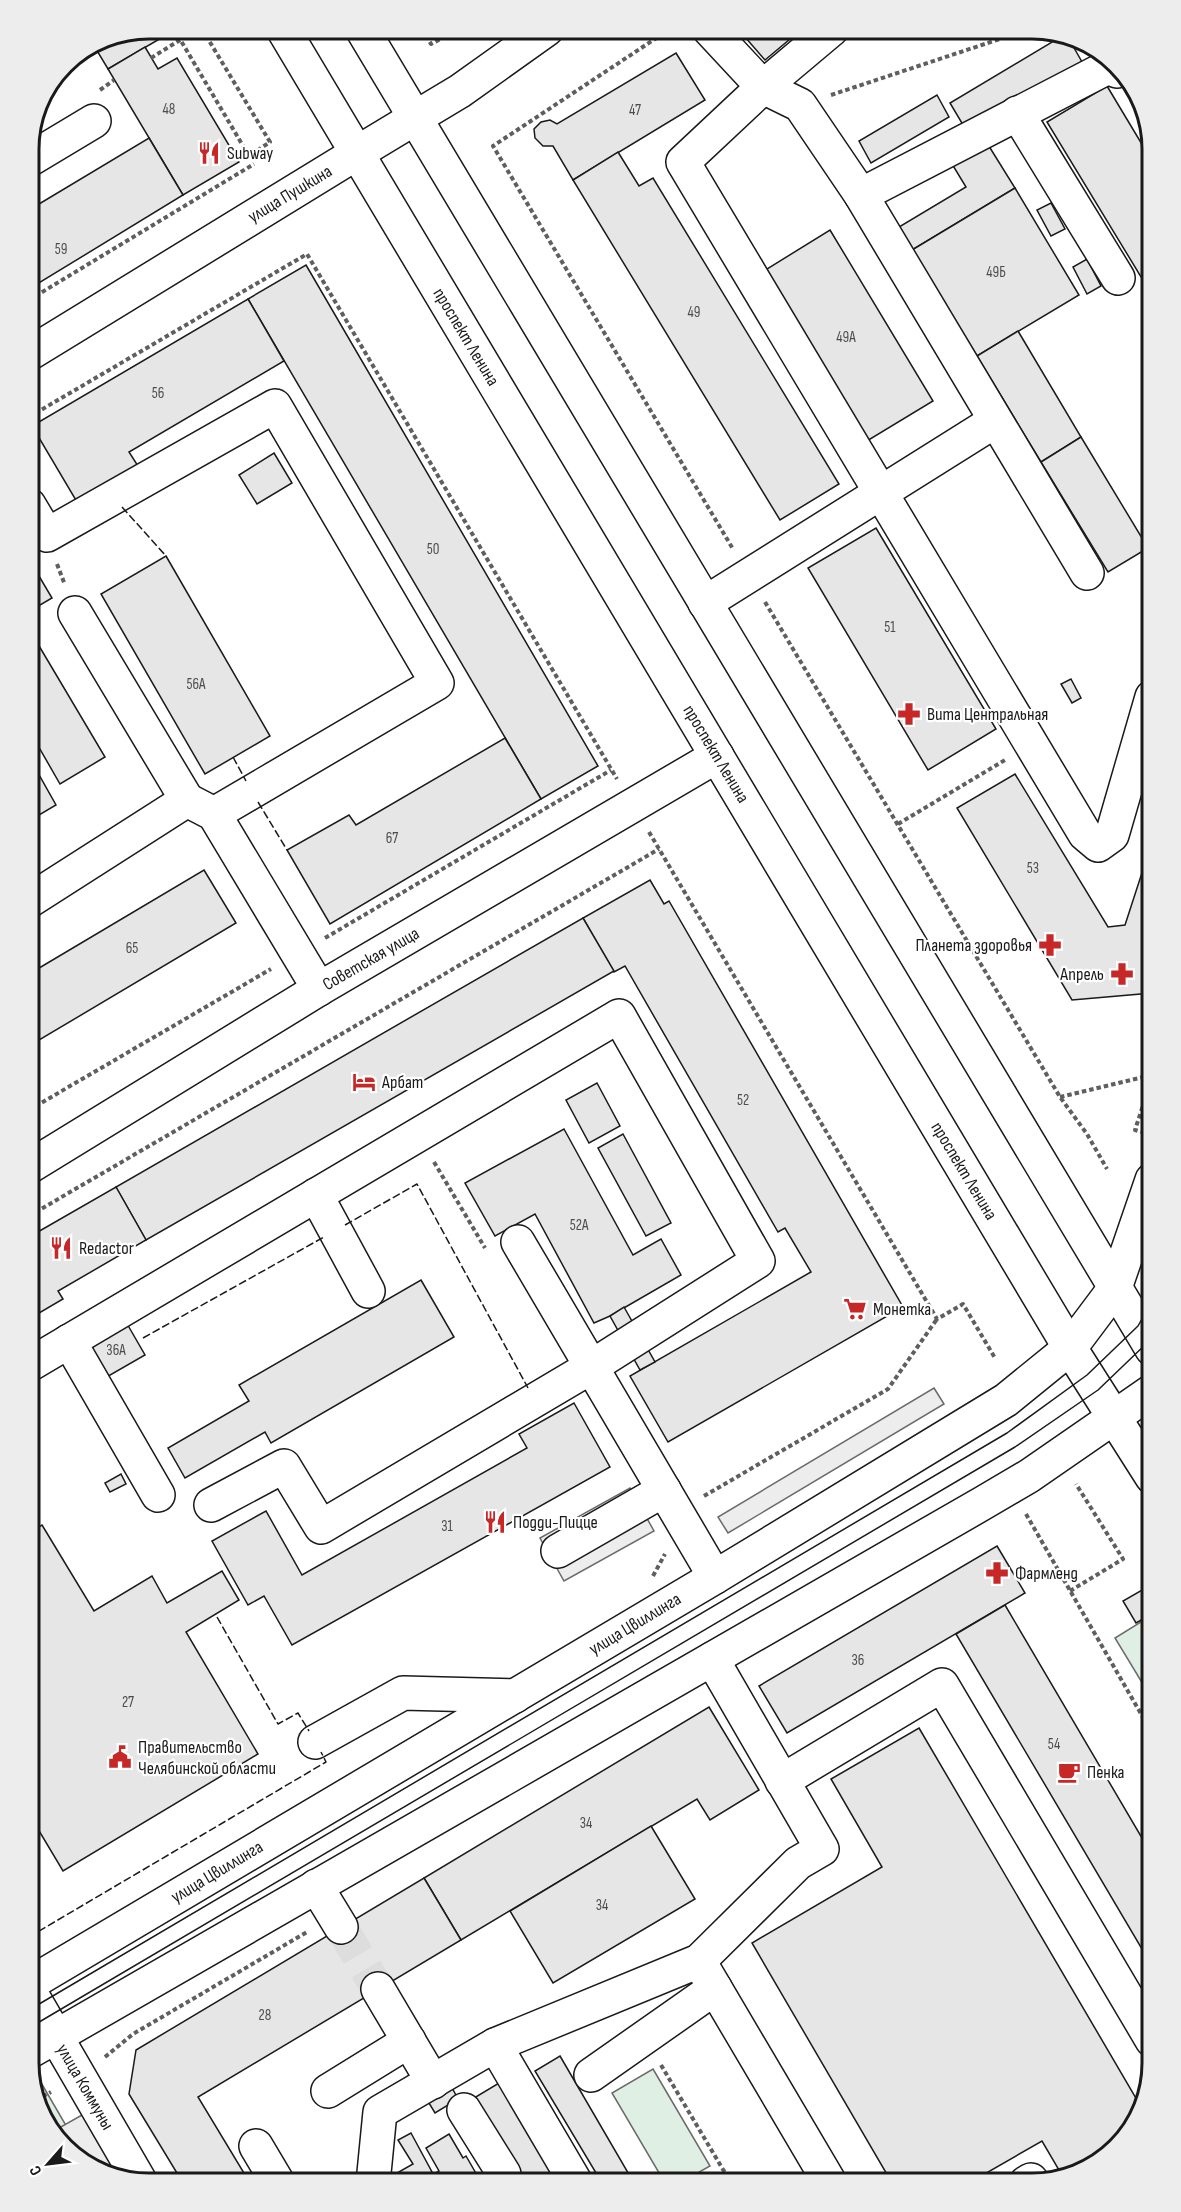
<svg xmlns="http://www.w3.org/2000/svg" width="1181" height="2212" viewBox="0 0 1181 2212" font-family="'Sofia Sans Condensed',sans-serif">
<rect width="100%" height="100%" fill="#fff"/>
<!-- green -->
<g fill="#e0efe3" stroke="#6a6a6a" stroke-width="1.5">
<path d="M1152,1615v84l-37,-61z"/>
<path d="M29,2062l60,103 -7,-2 -44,-54z"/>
<path d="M653,2069l57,97 -30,17h-15l-53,-90z"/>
</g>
<!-- parking -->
<g fill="#ededed" stroke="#6a6a6a" stroke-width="1.5">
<path d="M934,1388l10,16 -216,129 -10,-16z"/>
<path d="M630,1488l24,43 -90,50 -24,-43z"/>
<path d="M96,2107l45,76 -59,-20 -7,-9 -16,-26z"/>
</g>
<!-- building -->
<g fill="#e6e6e6" stroke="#1a1a1a" stroke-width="1.5">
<path d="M149,28l9,1 5,8 -55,32 -15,-25 10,-6z"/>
<path d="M738,29h64l-37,31z"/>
<path d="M1062,36l7,3 13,23 -116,68 -16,-27z"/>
<path d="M145,47l13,22 19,-11 62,104 -56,33 -75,-126z"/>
<path d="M676,53l29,47 -132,80 -20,-34h-10l-8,-8 -1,-9 7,-7 9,-2 7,4z"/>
<path d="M1107,86l45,75v134l-105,-173z"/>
<path d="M937,95l12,22 -78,46 -12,-22z"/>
<path d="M149,138l34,57 -154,94v-79z"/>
<path d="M987,143l28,45 -103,62 -13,-23 67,-40 -14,-23z"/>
<path d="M618,152l21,34 14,-8 186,306 -59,36 -207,-340z"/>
<path d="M1015,188l64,107 -102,61 -65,-106z"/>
<path d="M1051,203l14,26 -14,7 -14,-26z"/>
<path d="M830,230l103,171 -71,43 -103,-170z"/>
<path d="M1087,259l14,27 -14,8 -14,-27z"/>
<path d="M306,265l292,501 -57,33 -293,-500z"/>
<path d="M248,299l36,62 -155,91 9,14 -61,36 -45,-76z"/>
<path d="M1018,331l63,106 -40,25 -64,-106z"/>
<path d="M1081,437l67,111 -40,24 -67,-110z"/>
<path d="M274,453l18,30 -35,21 -18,-29z"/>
<path d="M876,528l120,201 -68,41 -120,-202z"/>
<path d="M166,556l104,180 -65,38 -104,-180z"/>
<path d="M36,571l16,27 -22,13 -1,-36z"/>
<path d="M29,629l76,128 -45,27 -31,-54z"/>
<path d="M1071,679l10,19 -9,5 -11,-19z"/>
<path d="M505,738l36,61 -211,125 -43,-74 62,-35 7,10z"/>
<path d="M29,757l27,48 -27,16z"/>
<path d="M1015,774l93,153 17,-2 27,-83v151l-80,7 -115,-192z"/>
<path d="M204,870l32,53 -207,123v-72z"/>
<path d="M650,880l14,24 5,-3 234,406 -235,135 -38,-66 181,-104 -26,-44 -7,4 -153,-266 -11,6 -31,-54z"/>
<path d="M583,918l31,53 -468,269 -30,-53z"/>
<path d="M597,1083l23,43 -31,17 -23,-43z"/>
<path d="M564,1129l69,126 28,-16 20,36 -71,41 -16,7 -59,-109 -40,22 -30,-53z"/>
<path d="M623,1134l48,89 -25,13 -48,-88z"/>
<path d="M116,1187l30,53 -88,51 5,8 -34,20v-82z"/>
<path d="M421,1280l33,57 -183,106 -6,-11 -80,46 -17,-30 81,-47 -10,-16z"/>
<path d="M624,1307l31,55 -15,8 -30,-54z"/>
<path d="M126,1322l19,33 -40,23 -19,-33z"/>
<path d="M574,1403l36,64 -318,178 -28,-49 -16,9 -36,-64 54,-30 36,64 225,-127 -8,-14z"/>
<path d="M121,1474l5,10 -16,8 -5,-9z"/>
<path d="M42,1525l52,86 58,-35 15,27 55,-32 17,29 -53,32 72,122 -195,117 -34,-57v-280z"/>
<path d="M997,1546l28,47 -238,140 -28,-47z"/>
<path d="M1149,1586l3,7v21l-16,9 -13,-22z"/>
<path d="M1005,1605l147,250v111l-196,-332z"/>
<path d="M709,1707l50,83 -49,30 -13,-21 -236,141 -37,-62z"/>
<path d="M919,1728l221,377 -8,25 -54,44 -15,3 -21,-36 -73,42h-77l-140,-240 130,-76 -51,-88z"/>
<path d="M651,1826l44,73 -142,84 -43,-72z"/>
<path d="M424,1878l37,62 -263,157 52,86h-67l-54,-89 7,-44z"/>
<path d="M560,2056l74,127h-32l-67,-112z"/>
<path d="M499,2083l60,100h-34l-51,-85z"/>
<path d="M450,2084l8,15 -23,14 -9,-15z"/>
<path d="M411,2133l21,39 -19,11h-10l-6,-10 16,-9 -15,-24z"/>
<path d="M449,2134l14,24 3,-2 15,26 -48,1 -4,-6 10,-6 -13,-23z"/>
<path d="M423,2178l4,5h-13z"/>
</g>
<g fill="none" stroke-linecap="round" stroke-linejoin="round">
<!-- minor-tunnel -->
<path stroke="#ddd" stroke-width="33" stroke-dasharray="33 16" stroke-linecap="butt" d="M341,1927l37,62"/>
<!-- minor casing -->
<g stroke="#1a1a1a" stroke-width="36">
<g id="minor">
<path d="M709,29l54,58 -80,75 402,672 13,11 14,-10 40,-138"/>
<path d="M832,29l-69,58 37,18 61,90 226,378"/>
<path d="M1017,113l101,165"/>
<path d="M415,118l45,-27 87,-62"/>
<path d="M29,160l65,-39"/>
<path d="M861,195l247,-128 9,4"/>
<path d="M29,354l328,-201"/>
<path d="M29,505l18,30 228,-129 162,277 -223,131"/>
<path d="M705,603l290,-182"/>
<path d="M75,613l112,187"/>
<path d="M29,901l158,-101 27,14 105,175"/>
<path d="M29,1167l290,-178 398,-233"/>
<path d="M316,1195l52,96"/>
<path d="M518,1242l197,335"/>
<path d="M69,1341l89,154"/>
<path d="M29,1365l590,-349 139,245 -167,106 -270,160 -37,-61 -73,39"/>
<path d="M558,1551l106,-61"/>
<path d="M315,1742l88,-49 112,3"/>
<path d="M782,1781l160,-96 210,355"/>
<path d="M316,1886l25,41"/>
<path d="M699,1961l131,222"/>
<path d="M378,1989l55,93"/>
<path d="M29,1990l112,193"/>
<path d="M495,2045l81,138"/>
<path d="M591,2075l124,-87"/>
<path d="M328,2091l81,-50"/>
<path d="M464,2110l40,64 -7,9"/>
<path d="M256,2146l22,37"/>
<path d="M373,2183l7,-71 115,-67 204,-84 99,-98 24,-14 -110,-190"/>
<path d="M1026,2183l5,-3 2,3"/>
</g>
</g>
<!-- major casing -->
<g stroke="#1a1a1a" stroke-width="36">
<g id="major">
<path d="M283,29l787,1319 82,129"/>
<path d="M362,29l790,1320"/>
<path d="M357,153l58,-35"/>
<path d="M29,1984l686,-407 291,-177 64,-52 45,-60 37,-108"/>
<path d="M29,2052l954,-549 46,-27 123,-85"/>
</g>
</g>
<!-- path -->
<g stroke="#5f5f5f" stroke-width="4" stroke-dasharray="4.5 3" stroke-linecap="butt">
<path d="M174,29l75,127 21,-14 -68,-113"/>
<path d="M422,29l9,15 28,-15"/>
<path d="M670,29l-177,117 240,403"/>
<path d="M151,58l29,-18"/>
<path d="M100,90l14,-10"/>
<path d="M831,95l199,-66"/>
<path d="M29,300l225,-136"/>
<path d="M29,417l278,-163 310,525"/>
<path d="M57,564l8,21"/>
<path d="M765,602l295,495 27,37 20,35"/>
<path d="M898,824l107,-64"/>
<path d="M649,832l288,487 26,-15 32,54"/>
<path d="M325,938l286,-168"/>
<path d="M1060,1097l92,-22"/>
<path d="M29,1110l242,-141"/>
<path d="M1152,1135l-17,-5 17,-52"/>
<path d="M434,1162l51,86"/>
<path d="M29,1216l630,-367"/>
<path d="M704,1496l184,-107 49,-70"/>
<path d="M1026,1514l126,219"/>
<path d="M653,1576l12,-22"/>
<path d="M1070,1591l53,-32 -47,-75"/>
<path d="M105,2057l28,-23 174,-102"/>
<path d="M661,2065l70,118"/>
<path d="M36,2100l15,-8"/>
</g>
<!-- minor -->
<use href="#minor" stroke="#fff" stroke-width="33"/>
<!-- major -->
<use href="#major" stroke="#fff" stroke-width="33"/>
<!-- tram -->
<g stroke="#1a1a1a" stroke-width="1.5">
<path d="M29,2010l978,-577 80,-58 51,-49 14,-25"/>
<path d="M29,2028l986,-581 83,-57 50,-48 4,-7"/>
</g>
<!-- fence -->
<g stroke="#1a1a1a" stroke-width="1.5" stroke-dasharray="8 3" stroke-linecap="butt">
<path d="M122,507l44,49"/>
<path d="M233,757l13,24"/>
<path d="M258,802l29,48"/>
<path d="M345,1225l72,-41 111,204"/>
<path d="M143,1338l181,-101"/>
<path d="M217,1617l61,107 20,-11 11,18"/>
<path d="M29,1937l297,-175 -5,-10"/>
</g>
</g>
<!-- icons -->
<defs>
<g id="restaurant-bare" transform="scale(1.8)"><path d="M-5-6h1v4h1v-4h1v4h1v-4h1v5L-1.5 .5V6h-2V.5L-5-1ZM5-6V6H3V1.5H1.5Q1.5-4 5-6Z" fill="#c62828" stroke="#fff" stroke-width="2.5" paint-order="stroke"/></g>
<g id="pharmacy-bare" transform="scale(1.8)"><path d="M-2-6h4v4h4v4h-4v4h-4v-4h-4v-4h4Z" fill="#c62828" stroke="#fff" stroke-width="2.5" paint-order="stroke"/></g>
<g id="hotel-bare" transform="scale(1.8)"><path d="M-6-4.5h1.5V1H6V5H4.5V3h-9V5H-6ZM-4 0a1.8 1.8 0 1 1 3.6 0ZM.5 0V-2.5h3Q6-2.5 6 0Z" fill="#c62828" stroke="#fff" stroke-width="2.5" paint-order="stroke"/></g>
<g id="supermarket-bare" transform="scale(1.8)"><path d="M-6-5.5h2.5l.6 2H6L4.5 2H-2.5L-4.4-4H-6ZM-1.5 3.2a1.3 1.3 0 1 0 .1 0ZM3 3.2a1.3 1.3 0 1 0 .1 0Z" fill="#c62828" stroke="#fff" stroke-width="2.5" paint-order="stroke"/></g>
<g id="civic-bare" transform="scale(1.8)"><path d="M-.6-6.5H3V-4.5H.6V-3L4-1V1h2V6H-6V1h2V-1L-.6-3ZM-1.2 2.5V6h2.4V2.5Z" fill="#c62828" stroke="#fff" stroke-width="2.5" paint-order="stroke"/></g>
<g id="cafe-bare" transform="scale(1.8)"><path d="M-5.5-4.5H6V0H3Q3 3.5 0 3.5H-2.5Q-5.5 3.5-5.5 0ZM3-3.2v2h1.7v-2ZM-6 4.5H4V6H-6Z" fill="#c62828" stroke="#fff" stroke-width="2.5" paint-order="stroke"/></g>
</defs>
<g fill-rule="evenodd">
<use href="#restaurant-bare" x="209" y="153"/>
<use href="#pharmacy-bare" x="909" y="714"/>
<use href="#pharmacy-bare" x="1050" y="945"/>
<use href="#pharmacy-bare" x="1122" y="974"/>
<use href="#hotel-bare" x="364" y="1082"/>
<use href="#restaurant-bare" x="61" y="1248"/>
<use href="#supermarket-bare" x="855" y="1309"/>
<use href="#restaurant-bare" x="495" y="1522"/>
<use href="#pharmacy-bare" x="997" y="1573"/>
<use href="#civic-bare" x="120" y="1757"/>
<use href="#cafe-bare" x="1069" y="1772"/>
</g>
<g text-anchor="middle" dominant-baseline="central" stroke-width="4.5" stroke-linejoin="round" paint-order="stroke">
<!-- number labels -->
<g font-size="15" fill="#4d4d4d">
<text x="169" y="109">48</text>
<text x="635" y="110">47</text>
<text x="61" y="249">59</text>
<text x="996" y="272">49Б</text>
<text x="694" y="312">49</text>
<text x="846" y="337">49А</text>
<text x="158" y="393">56</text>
<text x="433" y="549">50</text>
<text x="890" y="627">51</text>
<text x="196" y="684">56А</text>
<text x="392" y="838">67</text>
<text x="1033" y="868">53</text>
<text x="132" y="948">65</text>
<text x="743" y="1100">52</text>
<text x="579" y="1225">52А</text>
<text x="116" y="1350">36А</text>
<text x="447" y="1526">31</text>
<text x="858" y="1660">36</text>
<text x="128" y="1702">27</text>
<text x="1054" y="1744">54</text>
<text x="586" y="1823">34</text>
<text x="602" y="1905">34</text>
<text x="265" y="2015">28</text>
</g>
<!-- poi labels -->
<g font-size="18" fill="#1a1a1a" stroke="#fff" text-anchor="start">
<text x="227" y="153">Subway</text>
<text x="927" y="714">Вита Центральная</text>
<text x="1032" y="945" text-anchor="end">Планета здоровья</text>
<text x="1104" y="974" text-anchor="end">Апрель</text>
<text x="382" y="1082">Арбат</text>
<text x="79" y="1248">Redactor</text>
<text x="873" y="1309">Монетка</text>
<text x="513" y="1522">Подди-Пицце</text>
<text x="1015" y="1573">Фармленд</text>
<text x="138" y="1747">Правительство<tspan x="138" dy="21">Челябинской области</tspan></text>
<text x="1087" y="1772">Пенка</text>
</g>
<!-- street labels -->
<g font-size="18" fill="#1a1a1a" stroke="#fff">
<text transform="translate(290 194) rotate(-31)">улица Пушкина</text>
<text transform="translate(466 337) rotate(59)">проспект Ленина</text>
<text transform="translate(716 754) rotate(59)">проспект Ленина</text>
<text transform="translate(371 959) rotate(-30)">Советская улица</text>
<text transform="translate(964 1171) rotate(59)">проспект Ленина</text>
<text transform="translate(635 1624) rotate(-31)">улица Цвиллинга</text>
<text transform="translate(217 1872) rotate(-31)">улица Цвиллинга</text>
<text transform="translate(85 2087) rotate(60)">улица Коммуны</text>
</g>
</g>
<!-- crop -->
<path d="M0 0H1181V2212H0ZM149 39H1032A110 110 0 0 1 1142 149V2063A110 110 0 0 1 1032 2173H149A110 110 0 0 1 39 2063V149A110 110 0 0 1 149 39Z" fill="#ededed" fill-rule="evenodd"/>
<path fill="none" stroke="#1a1a1a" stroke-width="3" d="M149 39H1032A110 110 0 0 1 1142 149V2063A110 110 0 0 1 1032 2173H149A110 110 0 0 1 39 2063V149A110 110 0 0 1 149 39Z"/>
<!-- north arrow -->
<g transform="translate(48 2164) rotate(242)" stroke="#ffffff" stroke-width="4.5" paint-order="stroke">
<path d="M0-4.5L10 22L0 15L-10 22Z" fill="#1a1a1a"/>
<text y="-9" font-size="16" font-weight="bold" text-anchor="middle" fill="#1a1a1a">С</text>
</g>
</svg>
